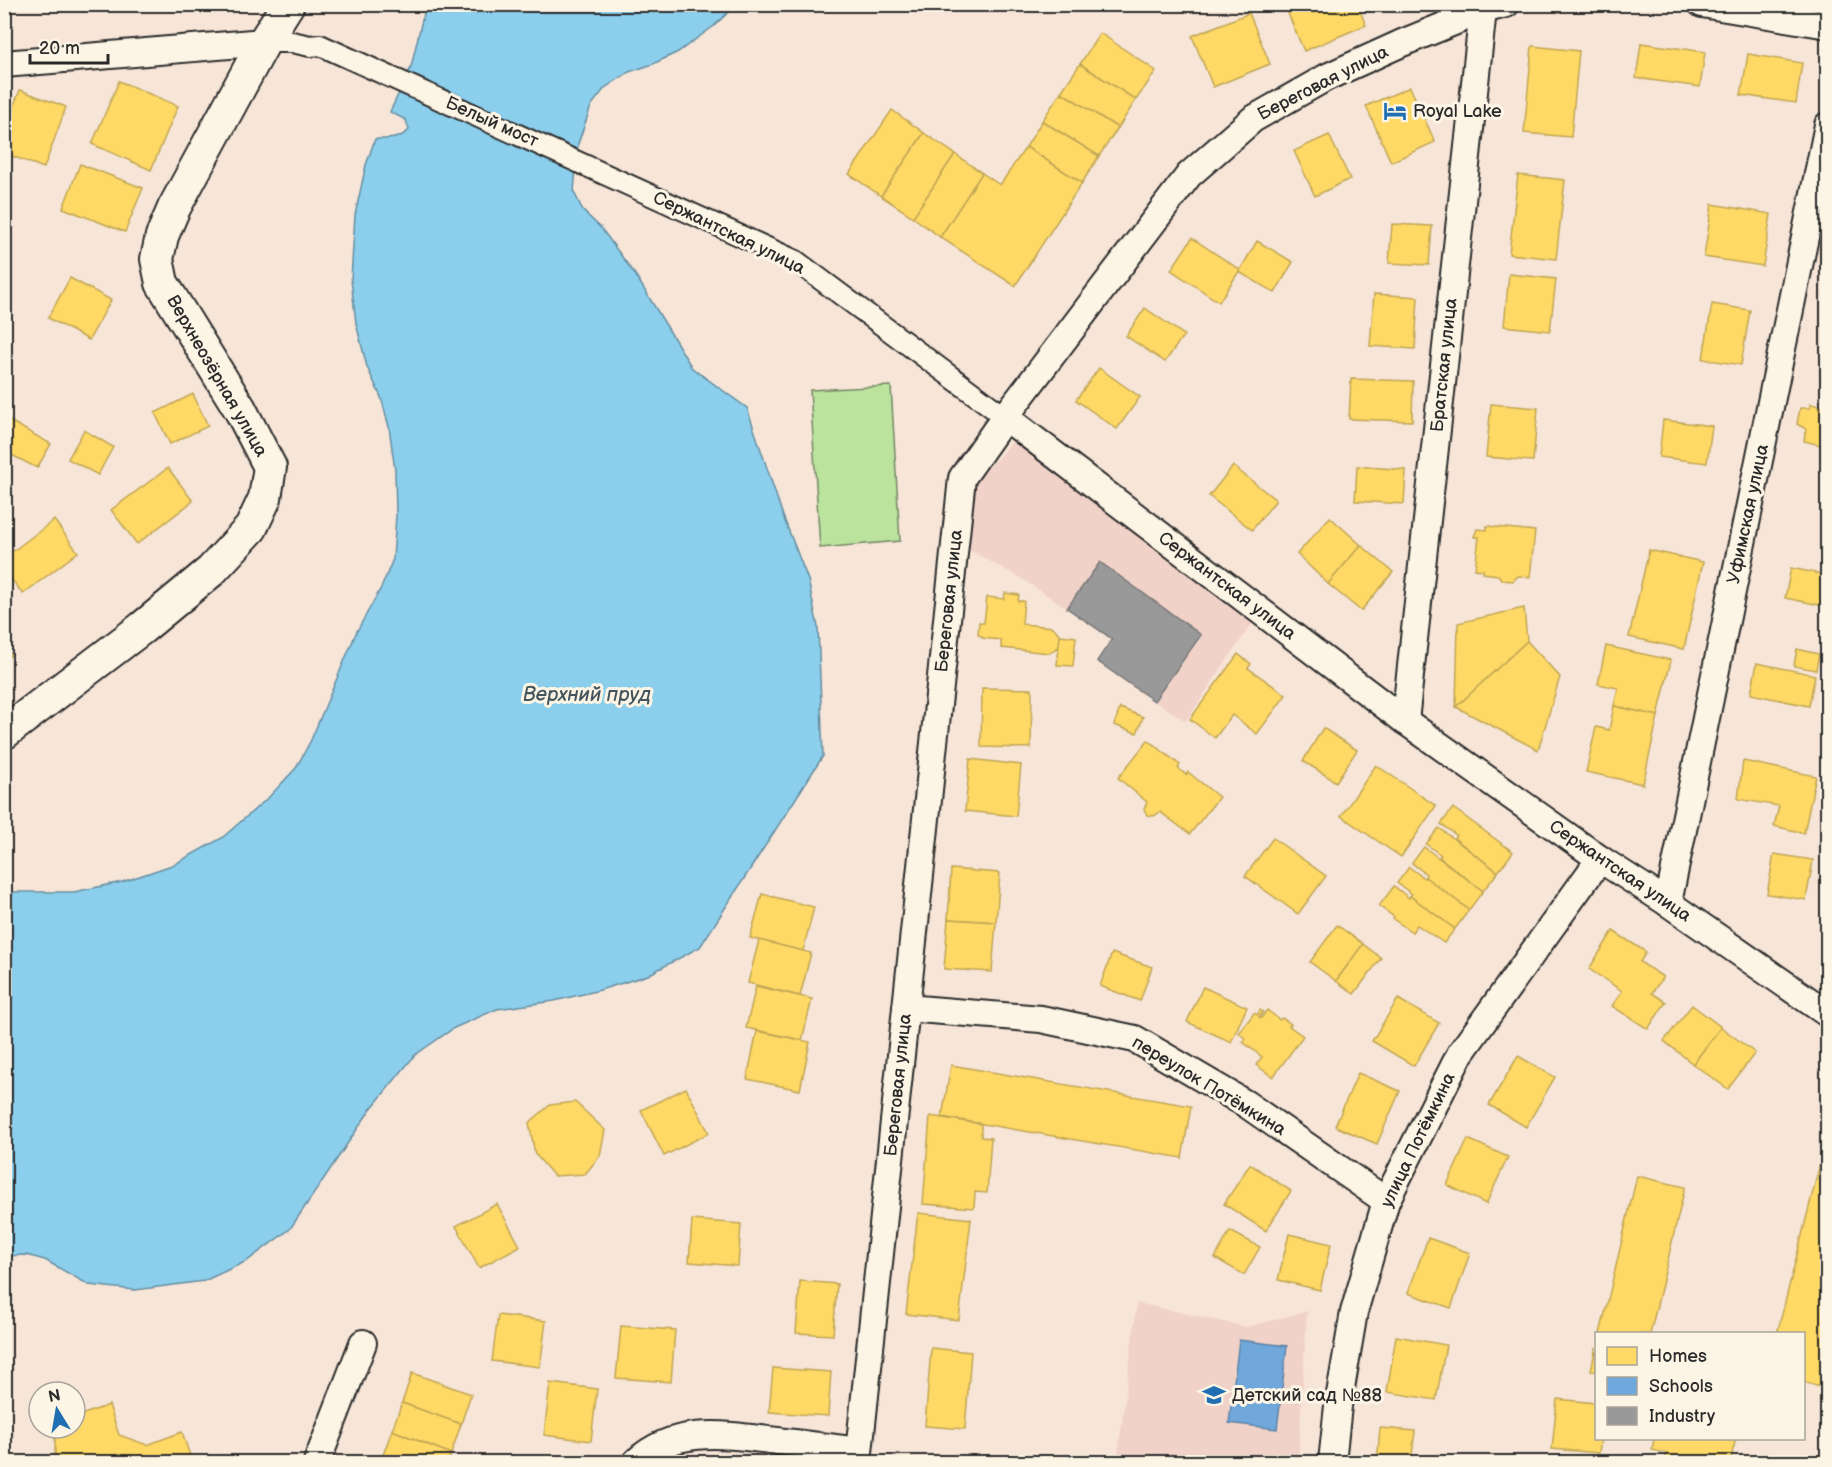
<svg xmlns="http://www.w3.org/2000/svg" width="1832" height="1467" viewBox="0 0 1832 1467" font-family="'Balsamiq Sans',sans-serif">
<rect width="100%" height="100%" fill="#f7e5d8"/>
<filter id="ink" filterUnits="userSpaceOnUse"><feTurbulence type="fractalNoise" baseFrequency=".0167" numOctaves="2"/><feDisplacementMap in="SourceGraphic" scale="12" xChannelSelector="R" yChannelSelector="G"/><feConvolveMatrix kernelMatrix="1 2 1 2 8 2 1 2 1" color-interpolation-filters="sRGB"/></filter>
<g filter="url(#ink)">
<!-- built -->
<g fill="#f1d2c8">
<path d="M1015,439l238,183 -67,99 -32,-20 -57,-40 14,-22 -44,-31 -48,-31 -52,-28 6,-65z"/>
<path d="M1137,1303l110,24 60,-16 -9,151h-181z"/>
</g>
<!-- green -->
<path fill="#bbe39e" stroke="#738764" stroke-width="1.5" d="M891,386l9,155 -80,7 -10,-158z"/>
<!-- water -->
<path fill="#8ccfed" stroke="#658d9f" stroke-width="1.5" d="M427,5h309l-22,21 -36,26 -25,12 -24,8 -24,16 -14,18 -13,38 -4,48 9,19 18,17 35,48 56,92 55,40 36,108 25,64 10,47 5,129 -123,191 -52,28 -48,15 -46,11 -57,8 -43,19 -39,27 -45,55 -80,119 -43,32 -43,20 -69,9 -46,-5 -44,-25 -19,-5 -21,1 -1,-364h70l48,-10 53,-18 47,-26 47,-41 27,-29 15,-28 45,-107 26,-47 11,-27 3,-43 -1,-46 -6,-43 -8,-30 -14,-30 -11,-44 -5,-44 4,-64 11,-50 9,-26c13,0 24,1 34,-9l-3,-10 -16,-8 21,-45 11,-47z"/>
<!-- homes -->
<g fill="#ffd966" stroke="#bfa554" stroke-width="1.5">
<path d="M1284,4h73l9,21 -62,26z"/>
<path d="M1249,13l21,51 -57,23 -21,-51z"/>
<path d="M1100,33l56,38 -20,29 -56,-36z"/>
<path d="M1641,43l64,9 -5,35 -64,-9z"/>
<path d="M1532,46l47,5 -8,86 -47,-4z"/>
<path d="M1748,54l54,9 -6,40 -55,-8z"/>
<path d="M1080,64l56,36 -18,28 -57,-36z"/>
<path d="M119,81l59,25 -27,64 -59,-26z"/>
<path d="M1410,87l25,55 -44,20 -25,-56z"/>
<path d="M20,90l46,17 -22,61 -40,-15v-22z"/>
<path d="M1061,92l57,36 -19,28 -57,-35z"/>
<path d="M892,110l32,23 -43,63 -32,-22z"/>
<path d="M1042,121l57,35 -17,27 -56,-36z"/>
<path d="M924,133l31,21 -42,63 -32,-21z"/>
<path d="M1329,135l21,44 -35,17 -21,-45z"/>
<path d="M1026,147l56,36 -67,103 -75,-49 42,-64 18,12z"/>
<path d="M955,154l27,19 -42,64 -27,-20z"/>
<path d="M80,164l63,24 -18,44 -62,-24z"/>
<path d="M1518,175l47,5 -9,79 -47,-5z"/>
<path d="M1712,204l59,10 -8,52 -59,-9z"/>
<path d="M4,224l7,2 -7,17z"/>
<path d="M1392,224l40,2 -3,39 -40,-2z"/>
<path d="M1192,238l48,32 -21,32 -48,-32z"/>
<path d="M1257,241l36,21 -18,31 -36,-21z"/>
<path d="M1509,274l47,5 -6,52 -46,-5z"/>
<path d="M70,278l41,22 -22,40 -41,-22z"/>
<path d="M1374,294l44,3 -3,52 -45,-3z"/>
<path d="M1712,304l38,6 -9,55 -38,-6z"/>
<path d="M1145,308l39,27 -19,27 -39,-26z"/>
<path d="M1099,368l41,29 -23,32 -41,-29z"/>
<path d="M1351,379l62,2 -1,40 -63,-2z"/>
<path d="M193,394l15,32 -38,18 -15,-31z"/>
<path d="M1491,404l47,4 -5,53 -47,-4z"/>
<path d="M1811,404l17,4v50l-6,-2 -1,-11 -17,-4 2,-12 -9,-5 3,-16h10z"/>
<path d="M8,420l43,24 -14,24 -33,-17v-25z"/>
<path d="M1663,420l49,6 -5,37 -48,-6z"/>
<path d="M84,430l29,17 -15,28 -30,-16z"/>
<path d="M1233,466l43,34 -24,30 -43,-34z"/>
<path d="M1357,466l49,4 -2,34 -49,-3z"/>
<path d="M168,468l25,33 -56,43 -26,-34z"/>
<path d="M1330,517l31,28 -33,39 -31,-30z"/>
<path d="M54,520l24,32 -55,42 -19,-24v-12z"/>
<path d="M1487,526l48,5 -5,46 -12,-1 -5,5 -11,-1 -4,-5 -15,-2v-3l-8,-1 4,-32h-5l3,-8 10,1z"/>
<path d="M1361,545l32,27 -32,39 -33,-27z"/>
<path d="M1649,550l54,12 -19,87 -55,-12z"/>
<path d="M1791,568l35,7 -6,30 -35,-7z"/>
<path d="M1005,593l14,2 -1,6h6l-2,23 31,3 7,8 -1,11 -9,7 -49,-5v-8l-19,-2v-2l-4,-1 1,-13 5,1 3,-26 17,2z"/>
<path d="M1524,608l3,33 -71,66 2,-84z"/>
<path d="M1060,635l16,2 -3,29 -16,-1z"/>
<path d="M1527,641l33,36 -22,73 -82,-43z"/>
<path d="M4,646l7,9 -7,5z"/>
<path d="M1606,646l65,14 -13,56 -44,-10 4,-18 -20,-4z"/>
<path d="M1797,649l22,5 -3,16 -22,-4z"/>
<path d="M1238,654l13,10 -3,4 38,27 -29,39 -25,-19 -17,23 -25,-19z"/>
<path d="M1757,663l58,12 -6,31 -58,-12z"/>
<path d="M982,688l50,1 -1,59 -50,-1z"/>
<path d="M1614,706l44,10 -15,68 -57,-12 10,-45 13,3z"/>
<path d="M1120,708l23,9 -6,16 -23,-8z"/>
<path d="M1323,728l34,22 -21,32 -33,-21z"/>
<path d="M1148,740l32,25 -2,3 8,7 2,-3 31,25 -29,37 -30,-22 -6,4 -7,-1 -3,-6 3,-7 -29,-24z"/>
<path d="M970,759l51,6 -5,51 -51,-5z"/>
<path d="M1743,761l73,15 -12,57 -30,-7 5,-20 -41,-7z"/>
<path d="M1376,765l60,41 -35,51 -60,-41z"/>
<path d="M1453,808l60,44 -15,20 -44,-34 2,-3 -15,-11z"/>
<path d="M1439,828l59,44 -15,19 -44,-34 2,-2 -15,-11z"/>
<path d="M1273,838l53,38 -28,38 -53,-38z"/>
<path d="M1424,847l59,44 -14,19 -44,-33 1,-3 -14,-11z"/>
<path d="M1774,854l39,6 -7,40 -39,-6z"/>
<path d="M1409,867l15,11 1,-1 44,33 -14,19 -45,-33 2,-2 -15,-11z"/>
<path d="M951,869l49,4 -4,49 -48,-3z"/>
<path d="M1394,886l15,12 1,-2 45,33 -11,14 -27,-18 -5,7 -19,-13 1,-2 -15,-11z"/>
<path d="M762,894l52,13 -11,44 -53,-13z"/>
<path d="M948,919l48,3 -4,50 -48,-3z"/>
<path d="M1337,925l26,19 -27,37 -26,-19z"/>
<path d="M1613,931l33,21 -6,10 23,15 -11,16 14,9 -18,27 -36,-23 10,-15 -33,-22z"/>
<path d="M759,940l52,13 -11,43 -52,-13z"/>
<path d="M1363,944l18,14 -27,36 -18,-13z"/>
<path d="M1112,953l40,14 -12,34 -40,-15z"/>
<path d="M756,986l56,13 -10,41 -56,-12z"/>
<path d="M1203,987l44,20 -16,35 -44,-20z"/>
<path d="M1398,999l41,24 -25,43 -42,-25z"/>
<path d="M1692,1005l29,22 -28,37 -29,-23z"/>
<path d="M1260,1010l3,2 -4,5 2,1 6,-8 13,10 2,-2 9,6 -2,2 14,10 -30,41 -17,-12 6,-8 -19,-15 3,-3 -7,-6 15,-20 3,2z"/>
<path d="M1721,1027l34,26 -27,36 -35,-25z"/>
<path d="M757,1031l53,11 -10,48 -53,-11z"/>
<path d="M1518,1056l37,21 -29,50 -37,-22z"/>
<path d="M951,1065l240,41 -9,52 -240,-41z"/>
<path d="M1358,1073l42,18 -23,53 -42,-18z"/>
<path d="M686,1088l23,45 -45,23 -23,-46z"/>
<path d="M575,1102l30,28 -5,26 -15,18 -31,2 -19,-22 -6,-31 21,-18z"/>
<path d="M930,1116l51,8v13l10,1 -4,55 -12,-1 -1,16 -51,-4z"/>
<path d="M1828,1132v225l-8,30 -16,-5v-48h-27z"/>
<path d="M1468,1139l40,18 -22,47 -39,-19z"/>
<path d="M1250,1164l41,27 -25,40 -42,-27z"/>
<path d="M1637,1176l48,11 -26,110 -9,37h-50z"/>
<path d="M497,1204l23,42 -41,22 -23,-42z"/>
<path d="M918,1213l53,6 -12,101 -53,-6z"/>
<path d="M692,1220l49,4 -3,42 -49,-4z"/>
<path d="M1230,1231l30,16 -16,28 -29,-17z"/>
<path d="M1289,1234l42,10 -11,46 -42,-10z"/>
<path d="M1428,1238l42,15 -19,55 -43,-15z"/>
<path d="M800,1281l37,3 -4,51 -37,-2z"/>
<path d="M498,1315l48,6 -6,46 -48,-6z"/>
<path d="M621,1326l54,4 -4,52 -55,-4z"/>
<path d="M1396,1336l50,9 -10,55 -49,-8z"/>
<path d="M1596,1347v25l-5,-2z"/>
<path d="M931,1348l40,4 -6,77 -40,-3z"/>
<path d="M773,1368l58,4 -3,44 -59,-4z"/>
<path d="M412,1373l59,21 -10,30 -59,-21z"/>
<path d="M550,1383l47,6 -6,52 -47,-6z"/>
<path d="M1557,1399l39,4v35h5l-2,15 -47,-4z"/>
<path d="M402,1403l59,21 -10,30 -59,-24z"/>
<path d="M109,1405l10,30 28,10 35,-13 10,30h-137v-34h20v-11z"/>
<path d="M1380,1428l35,3 -4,31h-34z"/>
<path d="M392,1430l59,24 -3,8h-62l-5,-1z"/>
<path d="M1654,1438h82l-6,24h-65l2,-9 -15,-3z"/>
<path d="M778,1455l13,1 -1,5 13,1h-55l3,-5 26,3z"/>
</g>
<!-- schools -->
<path fill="#6fa8dc" stroke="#5b82a7" stroke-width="1.5" d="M1239,1340l48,6 -10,83 -48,-6z"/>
<!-- industry -->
<path fill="#999" stroke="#787878" stroke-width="1.5" d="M1100,562l101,73 -47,66 -57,-40 15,-22 -45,-31z"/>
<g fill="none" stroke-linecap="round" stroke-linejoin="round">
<!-- pedestrian casing -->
<g stroke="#2b2b2b" stroke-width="24">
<path id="pedestrian" d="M264,42h28l18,4 10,-1 476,216 209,156"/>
</g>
<!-- minor casing -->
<g stroke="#2b2b2b" stroke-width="30">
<g id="minor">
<path d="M1702,4l126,21"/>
<path d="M4,64l260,-22"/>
<path d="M1005,417l400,304 195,138 68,44 160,111"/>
<path d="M1405,721l78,-711"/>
<path d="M1668,903l160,-778"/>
<path d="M906,1008l135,11 94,20 111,65 140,97"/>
<path d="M317,1462l46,-119"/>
<path d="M636,1462c39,-37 92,-27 141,-21 27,3 55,6 82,10"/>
<path d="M858,1462l104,-984 43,-61 184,-242 64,-56 74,-42 75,-34 81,-33 23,-6"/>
<path d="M1332,1462l6,-56 16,-94 32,-111 74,-147 140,-195"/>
</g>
</g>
<!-- tertiary casing -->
<g stroke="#2b2b2b" stroke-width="36">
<path id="tertiary" d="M4,733l138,-105 69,-57 40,-43 14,-30 5,-31 -30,-58 -78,-126 -5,-24 5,-23 12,-28 90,-166 24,-38"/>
</g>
<!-- pedestrian -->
<use href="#pedestrian" stroke="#fcf5e5" stroke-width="20"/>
<!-- minor -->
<use href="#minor" stroke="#fcf5e5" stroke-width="26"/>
<!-- tertiary -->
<use href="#tertiary" stroke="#fcf5e5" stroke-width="32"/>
</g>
</g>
<!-- icons -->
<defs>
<g id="hotel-bare" transform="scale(1.8)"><path d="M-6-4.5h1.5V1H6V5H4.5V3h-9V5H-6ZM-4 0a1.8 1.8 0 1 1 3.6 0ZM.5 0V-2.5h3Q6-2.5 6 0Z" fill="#1f6fb2" stroke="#fcf5e5" stroke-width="2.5" paint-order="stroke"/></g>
<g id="school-bare" transform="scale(1.8)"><path d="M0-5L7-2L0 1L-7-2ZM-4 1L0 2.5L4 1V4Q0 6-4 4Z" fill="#1f6fb2" stroke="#fcf5e5" stroke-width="2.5" paint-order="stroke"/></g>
</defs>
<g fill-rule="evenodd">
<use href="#hotel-bare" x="1395" y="111"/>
<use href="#school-bare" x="1214" y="1395"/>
</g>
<g text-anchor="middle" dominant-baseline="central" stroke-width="6" stroke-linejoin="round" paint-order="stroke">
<!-- street labels -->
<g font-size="18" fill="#2b2b2b" stroke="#fcf5e5">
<text transform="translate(1323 83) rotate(-27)">Береговая улица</text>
<text transform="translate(492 122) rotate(24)">Белый мост</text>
<text transform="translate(729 233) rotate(26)">Сержантская улица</text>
<text transform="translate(1444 365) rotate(-84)">Братская улица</text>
<text transform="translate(217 376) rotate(60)">Верхнеозёрная улица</text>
<text transform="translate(1748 514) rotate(-78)">Уфимская улица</text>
<text transform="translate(1227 586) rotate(37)">Сержантская улица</text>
<text transform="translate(949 601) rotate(-84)">Береговая улица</text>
<text transform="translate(1620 871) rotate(34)">Сержантская улица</text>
<text transform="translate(898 1085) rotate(-84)">Береговая улица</text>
<text transform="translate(1209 1086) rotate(31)">переулок Потёмкина</text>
<text transform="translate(1418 1140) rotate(-64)">улица Потёмкина</text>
</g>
<!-- poi labels -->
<g font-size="18" fill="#2b2b2b" stroke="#fcf5e5" text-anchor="start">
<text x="1413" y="111">Royal Lake</text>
<text x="1232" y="1395">Детский сад №88</text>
</g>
<!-- water labels -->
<g font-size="20" font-style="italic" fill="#43545c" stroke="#fcf5e5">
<text x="587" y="695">Верхний пруд</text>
</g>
</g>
<!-- margin -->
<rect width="1832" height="1467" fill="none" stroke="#fcf5e5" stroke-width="24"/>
<rect x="12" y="12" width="1808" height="1443" fill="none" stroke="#2b2b2b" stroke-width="2" filter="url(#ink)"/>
<!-- legend -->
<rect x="1595" y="1332" width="210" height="108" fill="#fcf5e5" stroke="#a8a49b" stroke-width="1.5"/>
<rect x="1607" y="1347" width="30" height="18" fill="#ffd966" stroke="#a8a49b" stroke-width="1.5"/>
<text x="1649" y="1362" font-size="18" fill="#2b2b2b">Homes</text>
<rect x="1607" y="1377" width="30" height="18" fill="#6fa8dc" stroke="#a8a49b" stroke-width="1.5"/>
<text x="1649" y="1392" font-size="18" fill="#2b2b2b">Schools</text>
<rect x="1607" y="1407" width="30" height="18" fill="#999999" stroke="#a8a49b" stroke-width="1.5"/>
<text x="1649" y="1422" font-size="18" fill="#2b2b2b">Industry</text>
<!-- north arrow -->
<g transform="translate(57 1410) rotate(349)"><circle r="28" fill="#fcf5e5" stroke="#a8a49b" stroke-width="1.5"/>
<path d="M0-4.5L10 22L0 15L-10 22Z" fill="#1f6fb2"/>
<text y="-9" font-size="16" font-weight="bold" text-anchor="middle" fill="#2b2b2b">N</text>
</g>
<!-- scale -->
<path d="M30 54v9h78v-9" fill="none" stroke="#2b2b2b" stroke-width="3"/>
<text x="39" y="54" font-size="18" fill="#2b2b2b" stroke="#fcf5e5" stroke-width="4.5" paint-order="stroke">20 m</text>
</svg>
